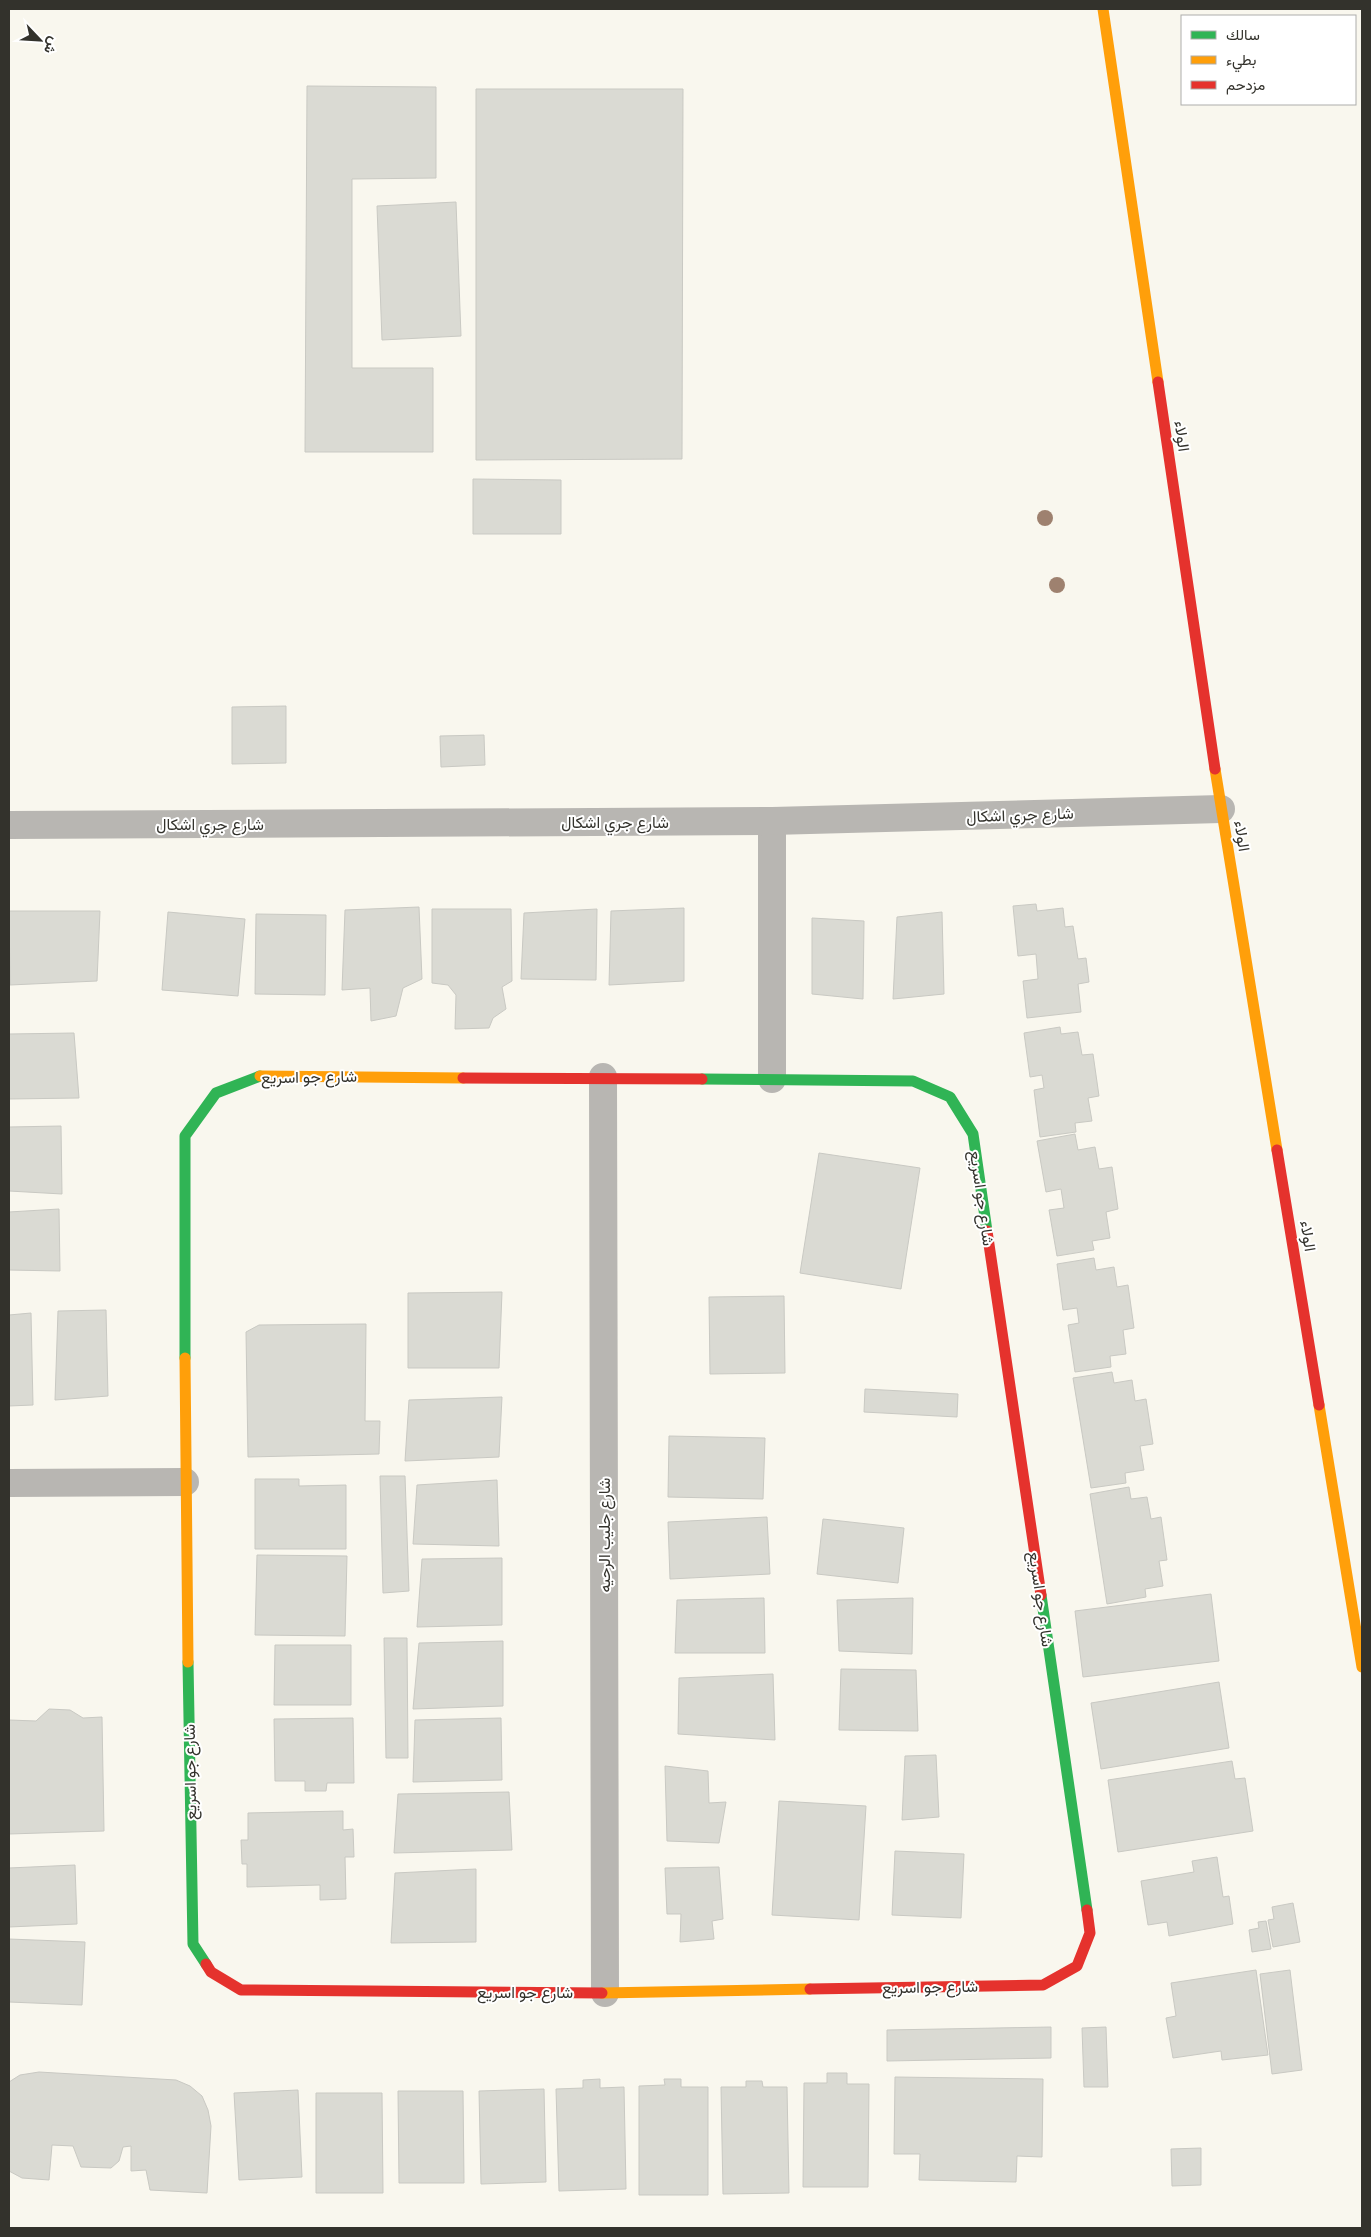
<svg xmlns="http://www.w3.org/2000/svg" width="1371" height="2237" viewBox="0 0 1371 2237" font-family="'Space Grotesk',Vazirmatn,sans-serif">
<rect width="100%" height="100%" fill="#f9f7ee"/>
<!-- building -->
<g fill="#dadad3" stroke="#c9c9c3">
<path d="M307,86l129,1v91l-84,1v189h81v84h-128z"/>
<path d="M476,89h207l-1,370 -206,1z"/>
<path d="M456,202l5,134 -79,4 -5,-134z"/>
<path d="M473,479l88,1v54h-88z"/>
<path d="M286,706v57l-54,1v-57z"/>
<path d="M484,735l1,30 -44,2 -1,-31z"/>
<path d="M1036,904l1,7 26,-3 2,19 8,-1 5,33 8,-1 3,24 -11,2 3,28 -54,6 -4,-37 15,-2 -2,-25 -18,2 -5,-50z"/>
<path d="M419,907l3,72 -19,9 -7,28 -25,5 -1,-33 -28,2 3,-80z"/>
<path d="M684,908v73l-75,4 2,-74z"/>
<path d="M432,909h79l1,72 -10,6 4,22 -13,9 -4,10 -34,1 1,-34 -8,-10 -16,-2z"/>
<path d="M597,909l-1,71 -75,-1 3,-66z"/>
<path d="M9,911h91l-3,70 -87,4z"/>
<path d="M168,912l77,7 -7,77 -76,-6z"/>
<path d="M942,912l2,82 -51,5 4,-82z"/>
<path d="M256,914l70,1 -1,80 -70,-1z"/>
<path d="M812,918l52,3 -1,78 -51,-5z"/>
<path d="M1060,1027l1,7 17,-2 4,23 11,-1 6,42 -11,2 4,23 -17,2 1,9 -36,5 -6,-47 10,-2 -2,-13 -12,2 -6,-44z"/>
<path d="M74,1033l5,65 -70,1v-65z"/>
<path d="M61,1126l1,68 -53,-3v-64z"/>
<path d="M1075,1134l3,16 17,-3 4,22 13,-2 6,42 -12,3 4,26 -18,3 2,9 -37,6 -8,-46 15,-2 -3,-19 -15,3 -9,-51z"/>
<path d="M819,1153l101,15 -19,121 -101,-16z"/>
<path d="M59,1209l1,62 -51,-1v-58z"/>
<path d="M1094,1258l2,12 18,-3 3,20 11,-2 6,43 -11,2 3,24 -16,2 1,11 -36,5 -7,-47 11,-2 -2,-15 -14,2 -6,-46z"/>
<path d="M502,1292l-3,76h-91v-75z"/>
<path d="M784,1296l1,77 -75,1 -1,-77z"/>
<path d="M106,1310l2,86 -53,4 3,-89z"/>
<path d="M31,1313l2,92 -24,1v-91z"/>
<path d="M366,1324l-1,97h15l-1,33 -131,3 -2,-125 13,-7z"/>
<path d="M1112,1372l2,11 18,-3 3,21 11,-2 7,45 -13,2 4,24 -19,3 1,10 -35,5 -18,-110z"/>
<path d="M865,1389l93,5 -1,23 -93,-5z"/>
<path d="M502,1397l-3,60 -94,4 4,-61z"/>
<path d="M669,1436l96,2 -2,61 -95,-2z"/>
<path d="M380,1476h25l4,115 -26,2z"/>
<path d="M255,1479h44v7l47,-1v64h-91z"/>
<path d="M497,1480l2,66 -86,-2 4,-59z"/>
<path d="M1129,1487l2,12 16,-2 4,22 10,-2 6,43 -8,1 4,25 -18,3 1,8 -39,7 -17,-110z"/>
<path d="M767,1517l3,57 -100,5 -2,-57z"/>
<path d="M823,1519l81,9 -6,55 -81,-9z"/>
<path d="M257,1555l90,1 -2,80 -90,-1z"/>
<path d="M502,1558v67l-85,2 5,-68z"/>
<path d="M1211,1594l8,67 -136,16 -8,-66z"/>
<path d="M764,1598l1,55h-90l2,-53z"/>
<path d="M913,1598l-1,56 -73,-3 -2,-51z"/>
<path d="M384,1638h23l1,120h-22z"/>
<path d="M503,1641v65l-90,3 6,-66z"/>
<path d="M275,1645h76v60h-77z"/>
<path d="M841,1669l75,1 2,61 -79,-1z"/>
<path d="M773,1674l2,66 -97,-6 1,-56z"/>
<path d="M1219,1682l10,66 -128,21 -10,-66z"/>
<path d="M49,1709l21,1 13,8 19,-1 2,114 -95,3v-114l27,1z"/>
<path d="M353,1718l1,65h-27l-1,8h-21v-10h-30l-1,-62z"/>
<path d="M501,1718l1,62 -89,2 2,-62z"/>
<path d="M936,1755l3,62 -37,3 3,-64z"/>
<path d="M1232,1761l3,18 10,-1 8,53 -135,21 -10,-72z"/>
<path d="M665,1766l43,5 1,32 17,-1 -7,41 -52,-2z"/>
<path d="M509,1792l3,58 -118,3 4,-59z"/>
<path d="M779,1801l87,5 -7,114 -87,-5z"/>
<path d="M343,1811v19l10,-1 1,28h-9l1,42 -26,1v-15l-73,2v-23h-5l-1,-24h7v-27z"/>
<path d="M895,1851l69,3 -3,64 -69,-3z"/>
<path d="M1217,1857l6,40 6,-1 4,28 -64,12 -2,-14 -19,3 -7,-44 53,-9 -2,-11z"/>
<path d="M75,1865l2,59 -68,3v-59z"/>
<path d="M719,1867l4,52 -11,2 2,18 -34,3 1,-28h-14l-2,-46z"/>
<path d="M476,1869v73l-85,1 4,-70z"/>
<path d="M1293,1903l7,39 -27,5 -5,-27 6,-1 -2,-12z"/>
<path d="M1266,1921l5,28 -19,3 -3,-22 10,-2 -1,-6z"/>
<path d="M9,1939l76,3 -3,63 -73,-3z"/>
<path d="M1256,1970l12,85 -46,5 -1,-9 -48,7 -7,-40 10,-2 -5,-33z"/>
<path d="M1290,1970l12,100 -30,4 -12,-100z"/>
<path d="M1051,2027v31l-164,3v-31z"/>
<path d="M1106,2027l2,60h-24l-2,-59z"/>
<path d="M39,2072l137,8 14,6 12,10 6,14 3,16 -4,67 -57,-3 -4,-20 -15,1v-25l-8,1 -4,14 -8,7 -30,-1 -8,-21 -21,-1 -3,35 -27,-2 -13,-7v-89l11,-7z"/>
<path d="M827,2073h20v11h22l-1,103h-65l1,-104h23z"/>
<path d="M895,2077l148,2 -1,78 -25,-1 -1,26 -97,-2 1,-26h-26z"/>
<path d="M600,2079v9l24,-1 2,102 -67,2 -3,-102 27,-1v-8z"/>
<path d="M664,2079h17v8h27v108h-69v-109l26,-1z"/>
<path d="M746,2081h16l1,6h24l2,106 -66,1 -2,-107h25z"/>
<path d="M544,2089l2,93 -65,2 -2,-93z"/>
<path d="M298,2090l4,87 -63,3 -5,-87z"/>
<path d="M398,2091h65l1,92h-65z"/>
<path d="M316,2093h66l1,100h-67z"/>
<path d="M1201,2148v37l-29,1 -1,-37z"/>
</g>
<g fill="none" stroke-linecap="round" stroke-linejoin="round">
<!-- street -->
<g stroke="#b8b6b2" stroke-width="28">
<path d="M772,821v258"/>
<path d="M9,825l763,-4 449,-12"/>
<path d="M603,1077l2,916"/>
<path d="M9,1483l176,-1"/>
</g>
<!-- fast -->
<g stroke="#30b455" stroke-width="11">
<path d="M702,1079l211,2 37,16 23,37 14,97"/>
<path d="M185,1358v-222l31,-43 44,-17"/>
<path d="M1041,1595l46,315"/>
<path d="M188,1662l5,282 13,20"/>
</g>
<!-- slow -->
<g stroke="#ff9f0a" stroke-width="11">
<path d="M1103,9l55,373"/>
<path d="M1215,769l62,381"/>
<path d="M260,1076l203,2"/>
<path d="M185,1358l3,304"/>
<path d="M1319,1405l43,262"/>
<path d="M602,1993l208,-4"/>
</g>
<!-- jam -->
<g stroke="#e5322d" stroke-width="11">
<path d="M1158,382l57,387"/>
<path d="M463,1078l239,1"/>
<path d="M1277,1150l42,255"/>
<path d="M987,1231l54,364"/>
<path d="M206,1964l5,8 30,18 361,3"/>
<path d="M810,1989l233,-4 34,-19 13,-33 -3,-23"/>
</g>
</g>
<!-- trees -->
<g fill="#9e816f">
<circle cx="1045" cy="518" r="8"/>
<circle cx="1057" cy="585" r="8"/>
</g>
<g text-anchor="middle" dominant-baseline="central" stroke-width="4" stroke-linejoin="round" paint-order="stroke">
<!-- street labels -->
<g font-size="16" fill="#33322c" stroke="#fff">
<text transform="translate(1182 436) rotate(82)">الولاء</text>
<text transform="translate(1020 815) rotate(-2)">شارع جري اشكال</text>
<text x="615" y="822">شارع جري اشكال</text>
<text x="210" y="824">شارع جري اشكال</text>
<text transform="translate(1242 836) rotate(81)">الولاء</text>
<text transform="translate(309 1077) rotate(-1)">شارع جو اسريع</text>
<text transform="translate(982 1198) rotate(82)">شارع جو اسريع</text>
<text transform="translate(1308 1236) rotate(81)">الولاء</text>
<text transform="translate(604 1535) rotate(-90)">شارع جليب الرحيه</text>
<text transform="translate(1041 1599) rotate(82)">شارع جو اسريع</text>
<text transform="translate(190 1772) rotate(-91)">شارع جو اسريع</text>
<text transform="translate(930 1987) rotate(-1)">شارع جو اسريع</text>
<text x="525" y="1992">شارع جو اسريع</text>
</g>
</g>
<!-- border -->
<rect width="1371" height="2237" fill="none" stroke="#33322c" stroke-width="20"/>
<!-- legend -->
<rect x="1181" y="15" width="175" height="90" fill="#ffffff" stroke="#adadab"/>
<rect x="1191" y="31" width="25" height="8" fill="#30b455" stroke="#adadab"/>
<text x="1226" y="40" font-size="15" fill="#33322c">سالك</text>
<rect x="1191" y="56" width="25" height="8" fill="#ff9f0a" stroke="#adadab"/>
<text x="1226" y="65" font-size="15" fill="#33322c">بطيء</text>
<rect x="1191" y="81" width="25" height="8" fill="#e5322d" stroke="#adadab"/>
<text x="1226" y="90" font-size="15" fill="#33322c">مزدحم</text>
<!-- north arrow -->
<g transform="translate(40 40) rotate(115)" stroke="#ffffff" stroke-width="4" paint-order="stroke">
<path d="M0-4L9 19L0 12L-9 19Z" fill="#33322c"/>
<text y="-8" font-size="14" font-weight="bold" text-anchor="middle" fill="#33322c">ش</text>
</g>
</svg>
